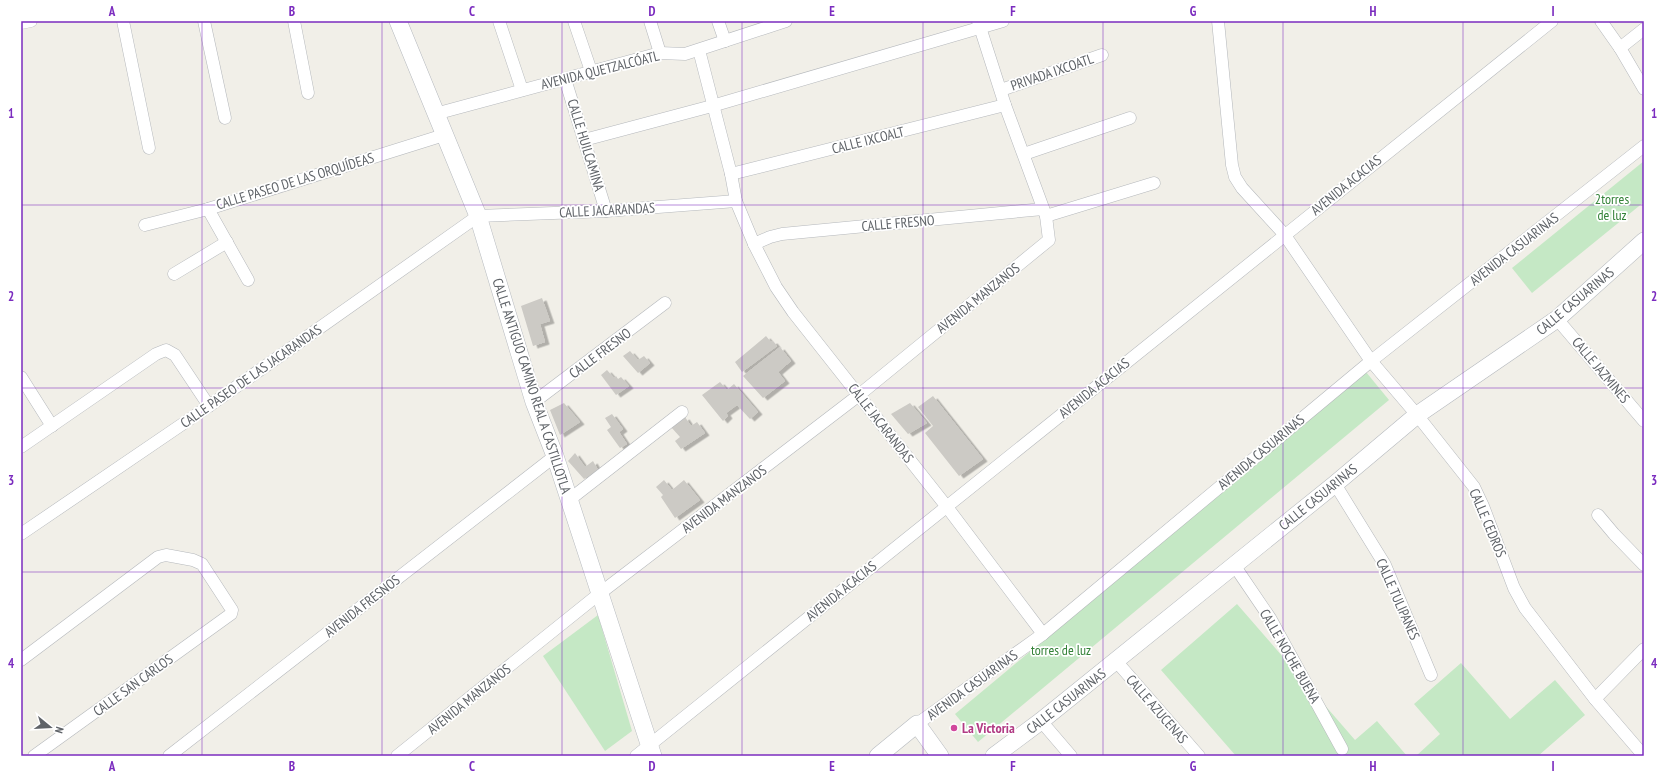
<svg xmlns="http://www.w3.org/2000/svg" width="1665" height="777" font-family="'PT Sans Narrow',sans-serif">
	<defs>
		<filter id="shadow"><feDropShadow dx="4.5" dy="2.5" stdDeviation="0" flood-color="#0004"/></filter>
	</defs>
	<rect width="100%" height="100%" fill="#f1efe8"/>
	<!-- green -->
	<g fill="#c5e8c5">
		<path d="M1644,161v41l-112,91 -20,-25z"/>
		<path d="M1366,372l23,28 -411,342 -23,-28z"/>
		<path d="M1237,604l118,136 22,-19 30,35h-171l-75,-86z"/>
		<path d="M598,615l34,116 -27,20 -62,-95z"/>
		<path d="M1461,663l49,56 45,-39 30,35 -47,41h-122l24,-22 -26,-30z"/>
	</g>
	<!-- building -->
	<g fill="#cccac5" filter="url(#shadow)">
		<path d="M542,298l8,23 -10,3 5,18 -12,4 -12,-40z"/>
		<path d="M766,336l5,6 2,-1 4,5 -35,26 -7,-10z"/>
		<path d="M780,347l11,14 -13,11 7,9 -22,17 -20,-22z"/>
		<path d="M630,351l8,9 6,-4 6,7 -12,10 -15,-17z"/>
		<path d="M607,370l7,8 2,-2 2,3 3,-2 8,9 -13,9 -15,-20z"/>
		<path d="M720,382l7,8 7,-6 24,28 -8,7 -13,-14 -11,8 2,3 -5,5 -21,-26z"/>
		<path d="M933,396l50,63 -24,17 -34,-43 8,-7 -15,-19z"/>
		<path d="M564,403l16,19 -20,13 -10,-25z"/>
		<path d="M910,403l17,20 -19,11 -17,-20z"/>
		<path d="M612,414l11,15 -4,3 8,12 -7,4 -13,-18 4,-3 -6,-9z"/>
		<path d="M685,417l6,9 6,-4 8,11 -24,16 -6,-8 5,-4 -9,-10z"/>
		<path d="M575,453l10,14 8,-6 5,9 -14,9 -16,-18z"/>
		<path d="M664,480l8,10 12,-10 16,20 -25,18 -14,-21 2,-2 -7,-8z"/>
	</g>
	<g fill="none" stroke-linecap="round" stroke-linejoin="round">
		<!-- street casing -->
		<g stroke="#b5b8bc" stroke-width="13">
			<g id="street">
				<path d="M123,21l26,127"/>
				<path d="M204,21l21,97"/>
				<path d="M294,21l14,72"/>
				<path d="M499,21l23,69"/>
				<path d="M574,21l17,50"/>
				<path d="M650,21l10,32"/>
				<path d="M718,21l7,20"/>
				<path d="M1218,21l14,144 3,12 7,11 42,46 87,127 46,54 57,72 9,19 31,82 11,20 70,91 49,57"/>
				<path d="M1601,21l19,27 24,41"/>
				<path d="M21,23l10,-2"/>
				<path d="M1620,48l24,-19"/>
				<path d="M699,50l32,124 5,27 18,43 22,43 17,25 154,195 96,127"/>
				<path d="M565,79l41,132"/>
				<path d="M1001,90l101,-35"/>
				<path d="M435,114l225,-61 25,1 101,-33"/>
				<path d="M584,140l128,-34 291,-85"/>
				<path d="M1024,154l106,-36"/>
				<path d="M731,174l274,-69"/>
				<path d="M208,209l40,71"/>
				<path d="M1046,216l108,-33"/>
				<path d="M145,225l63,-16 236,-74"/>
				<path d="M754,244l16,-7 12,-3 261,-25"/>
				<path d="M174,274l53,-32"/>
				<path d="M1557,319l87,102"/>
				<path d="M21,377l31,49"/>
				<path d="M534,402l131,-99"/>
				<path d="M21,447l135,-93 10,-4 9,5 34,51"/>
				<path d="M1335,484l50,81 46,110"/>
				<path d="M569,500l113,-88"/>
				<path d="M1598,515l16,19 30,31"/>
				<path d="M21,534l188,-128 269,-190 128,-5 130,-10"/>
				<path d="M1234,565l36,53 72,131"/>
				<path d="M21,660l137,-103 8,-2 27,5 9,4 30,46 -1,4 -197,142"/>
				<path d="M1116,661l83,95"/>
				<path d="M1595,699l49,-50"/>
				<path d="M1041,721l30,35"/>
				<path d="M917,724l126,-90 328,-273 273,-215"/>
				<path d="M169,756l386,-300"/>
				<path d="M397,756l202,-162 260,-199 190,-155 -3,-24 -41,-111 -27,-84"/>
				<path d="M636,756l916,-735"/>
			</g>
		</g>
		<!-- secondary casing -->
		<g stroke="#b6babf" stroke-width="18">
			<g id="secondary">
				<path d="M398,21l80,195 56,186 21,54 98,300"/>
				<path d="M878,756l39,-32 23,32"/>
				<path d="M994,756l47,-35 294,-237 82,-69 140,-96 87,-78"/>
			</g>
		</g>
		<!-- street -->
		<use href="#street" stroke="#fff" stroke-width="12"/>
		<!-- secondary -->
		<use href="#secondary" stroke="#fff" stroke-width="17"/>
	</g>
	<!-- grid -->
	<path fill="none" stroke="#7b2cbf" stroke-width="1" stroke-opacity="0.55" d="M202,21v735M382,21v735M562,21v735M742,21v735M923,21v735M1103,21v735M1283,21v735M1463,21v735M21,205h1623M21,388h1623M21,572h1623"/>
	<!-- markers -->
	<circle fill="#d1479c" stroke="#fff" stroke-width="1.5" cx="954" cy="728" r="4"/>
	<g text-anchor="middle" stroke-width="3.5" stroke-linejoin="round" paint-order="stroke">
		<!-- street labels -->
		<g font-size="14" fill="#5f6368" stroke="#fff">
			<text transform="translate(600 70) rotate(-14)" y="5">AVENIDA QUETZALCÓATL</text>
			<text transform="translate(1052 72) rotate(-19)" y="5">PRIVADA IXCOATL</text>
			<text transform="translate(868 140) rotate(-14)" y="5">CALLE IXCOALT</text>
			<text transform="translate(586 145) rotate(73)" y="5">CALLE HUILCAMINA</text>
			<text transform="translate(295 181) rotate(-17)" y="5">CALLE PASEO DE LAS ORQUÍDEAS</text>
			<text transform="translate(1346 185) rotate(-39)" y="5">AVENIDA ACACIAS</text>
			<text transform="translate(607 210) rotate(-3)" y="5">CALLE JACARANDAS</text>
			<text transform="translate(898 223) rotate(-5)" y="5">CALLE FRESNO</text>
			<text transform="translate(1514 249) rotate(-38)" y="5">AVENIDA CASUARINAS</text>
			<text transform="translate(978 298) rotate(-39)" y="5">AVENIDA MANZANOS</text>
			<text transform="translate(1575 301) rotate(-40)" y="5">CALLE CASUARINAS</text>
			<text transform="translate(600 353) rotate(-37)" y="5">CALLE FRESNO</text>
			<text transform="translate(1601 370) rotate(50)" y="5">CALLE JAZMINES</text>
			<text transform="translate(251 376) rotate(-35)" y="5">CALLE PASEO DE LAS JACARANDAS</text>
			<text transform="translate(532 386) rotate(72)" y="5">CALLE ANTIGUO CAMINO REAL A CASTILLOTLA</text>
			<text transform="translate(1094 388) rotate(-39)" y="5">AVENIDA ACACIAS</text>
			<text transform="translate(881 423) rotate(52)" y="5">CALLE JACARANDAS</text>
			<text transform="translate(1261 452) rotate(-40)" y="5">AVENIDA CASUARINAS</text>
			<text transform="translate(1318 497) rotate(-39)" y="5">CALLE CASUARINAS</text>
			<text transform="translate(724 499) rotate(-37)" y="5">AVENIDA MANZANOS</text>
			<text transform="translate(1488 523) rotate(67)" y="5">CALLE CEDROS</text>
			<text transform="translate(841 591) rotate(-39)" y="5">AVENIDA ACACIAS</text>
			<text transform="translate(1398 599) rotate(66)" y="5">CALLE TULIPANES</text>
			<text transform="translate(362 606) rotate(-38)" y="5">AVENIDA FRESNOS</text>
			<text transform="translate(1290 656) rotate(60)" y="5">CALLE NOCHE BUENA</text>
			<text transform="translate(133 685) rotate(-36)" y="5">CALLE SAN CARLOS</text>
			<text transform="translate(972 685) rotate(-36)" y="5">AVENIDA CASUARINAS</text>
			<text transform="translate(469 699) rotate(-39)" y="5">AVENIDA MANZANOS</text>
			<text transform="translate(1066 701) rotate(-38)" y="5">CALLE CASUARINAS</text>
			<text transform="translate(1157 709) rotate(49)" y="5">CALLE AZUCENAS</text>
		</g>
		<!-- park labels -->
		<g font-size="14" fill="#348238" stroke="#fff">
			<text x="1612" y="204">2torres<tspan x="1612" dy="16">de luz</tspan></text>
			<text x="1061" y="655">torres de luz</text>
		</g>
		<!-- hotel labels -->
		<g font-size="14" font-weight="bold" fill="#b23c85" stroke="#fff" text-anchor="start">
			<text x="962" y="733">La Victoria</text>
		</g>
	</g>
	<!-- border -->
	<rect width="1665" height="777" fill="none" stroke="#ffffff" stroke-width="44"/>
	<!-- north arrow -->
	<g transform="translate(50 727) rotate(108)" stroke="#ffffff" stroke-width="3" paint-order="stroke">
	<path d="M0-3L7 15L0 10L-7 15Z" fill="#5f6368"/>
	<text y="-6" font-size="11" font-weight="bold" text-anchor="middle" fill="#5f6368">N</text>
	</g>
	<rect x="22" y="22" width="1621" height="733" fill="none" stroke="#7b2cbf" stroke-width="1.5"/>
	<g font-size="13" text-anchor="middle" font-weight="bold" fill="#7b2cbf">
		<text x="112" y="16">A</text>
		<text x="292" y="16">B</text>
		<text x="472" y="16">C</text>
		<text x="652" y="16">D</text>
		<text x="832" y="16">E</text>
		<text x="1013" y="16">F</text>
		<text x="1193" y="16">G</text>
		<text x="1373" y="16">H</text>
		<text x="1553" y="16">I</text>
		<text x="11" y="118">1</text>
		<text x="1654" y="118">1</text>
		<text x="11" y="301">2</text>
		<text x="1654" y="301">2</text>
		<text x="11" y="485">3</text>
		<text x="1654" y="485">3</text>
		<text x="11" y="668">4</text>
		<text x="1654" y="668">4</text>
		<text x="112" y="771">A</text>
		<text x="292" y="771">B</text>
		<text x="472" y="771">C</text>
		<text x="652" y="771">D</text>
		<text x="832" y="771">E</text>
		<text x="1013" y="771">F</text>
		<text x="1193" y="771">G</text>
		<text x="1373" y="771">H</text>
		<text x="1553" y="771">I</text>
	</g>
</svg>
